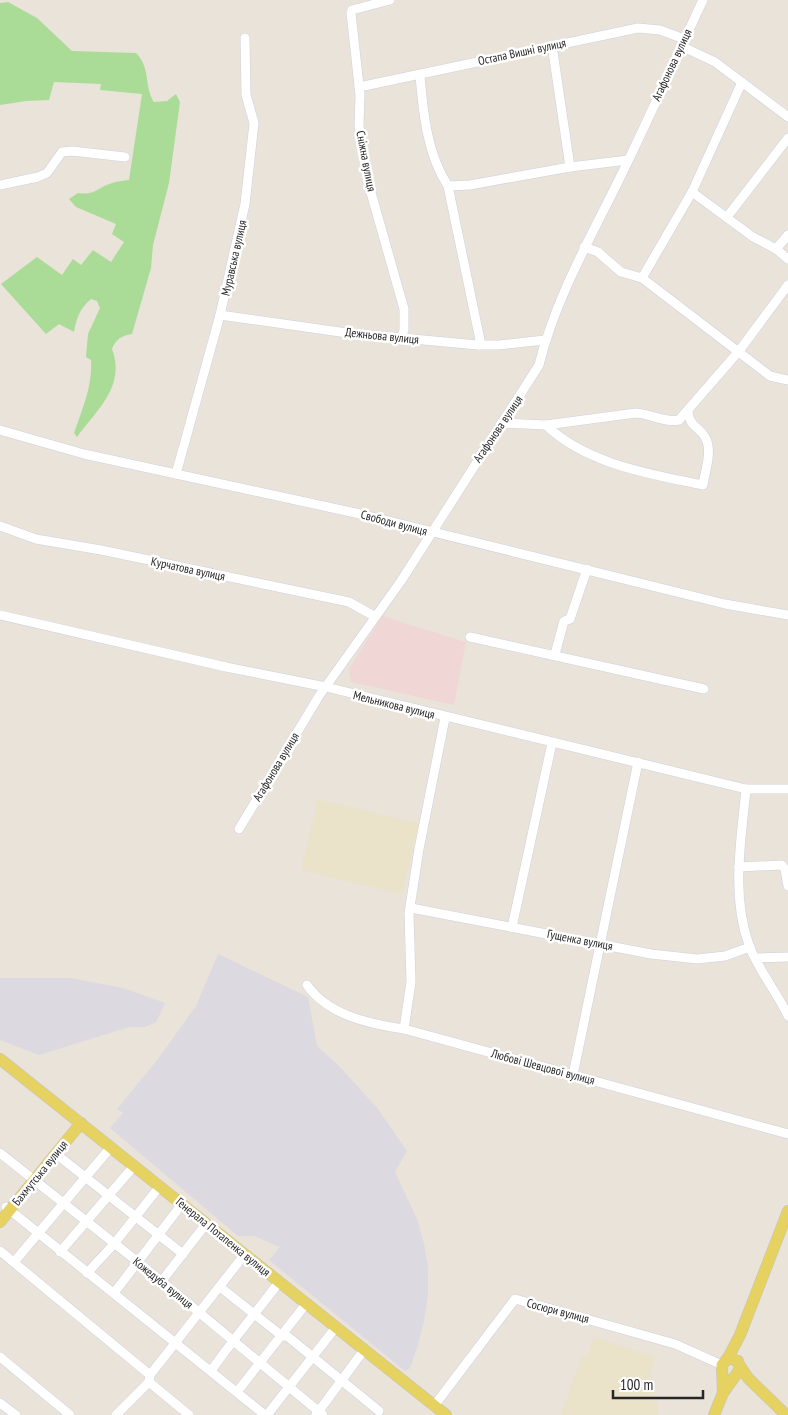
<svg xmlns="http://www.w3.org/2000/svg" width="788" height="1415" font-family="'PT Sans Narrow',sans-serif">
	<rect width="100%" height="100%" fill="#e9e3d9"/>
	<!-- industrial -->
	<g fill="#dcd9e1">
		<path d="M218,954l90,43 9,49 22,20 39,43 29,42 -12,21 22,47 7,25 4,23v27l-4,27 -7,27 -7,20 -5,3 -136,-111 11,-13 -26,-11h-16l-128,-108 13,-15 -6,-4 41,-50 38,-53z"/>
		<path d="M0,978h70l53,10 42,15 -9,19 -11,5h-16l-90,28 -39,-15z"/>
	</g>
	<!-- education -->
	<g fill="#eae2c9">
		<path d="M318,800l101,23 -17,71 -101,-24z"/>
		<path d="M594,1337l61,20 -6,21 2,1 8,36h-98l21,-59 5,2z"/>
	</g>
	<!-- medical -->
	<path fill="#f0d7d6" d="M382,616l84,26 -12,63 -103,-23 -2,-13z"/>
	<!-- green -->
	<path fill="#aadc98" d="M8,2l29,16 35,33 64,2c15,15 8,34 18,49l13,-1 9,-7 4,8 -11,81 -16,62 -2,23 -19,66c-11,2 -16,5 -20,15 14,37 -15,61 -35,88l-3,-4c8,-23 19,-48 17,-73l-5,-3 2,-23 12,-26 -3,-7 -6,-2c-11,9 -15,20 -17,33l-15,-8 -13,10 -45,-50 36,-27 25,18 11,-16 8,6 12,-15 18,12 13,-20 -12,-8 4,-10 -40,-17 -7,-8 9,-6c16,3 21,-6 34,-10 5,-2 11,-2 17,-3l13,-86 -42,-4 1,-6 -47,-2 -5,18 -23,1 -26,4v-102z"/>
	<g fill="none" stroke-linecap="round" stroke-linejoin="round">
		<!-- minor casing -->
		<g stroke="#ced0df" stroke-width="10">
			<g id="minor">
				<path d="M390,0l-38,10 -1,3 9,82 -1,31 11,63 34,120v21l-3,8"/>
				<path d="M552,45l18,122"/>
				<path d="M681,46l34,16 73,55"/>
				<path d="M420,75c3,37 7,79 28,111l32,154 -2,5"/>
				<path d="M359,87l279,-59 22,2 24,9"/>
				<path d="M0,185l38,-8 9,-4 15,-21 10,-1 53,6"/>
				<path d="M448,186l22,-1 100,-18 58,-7"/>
				<path d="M692,192l61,45 23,12 12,10"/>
				<path d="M727,217l61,-79"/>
				<path d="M584,247l14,5 23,20 21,6 128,98 18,4"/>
				<path d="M776,249l12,-14"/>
				<path d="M642,278l50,-86 50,-110"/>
				<path d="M220,315l127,18 131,12h21l46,-5"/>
				<path d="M501,423l45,2 90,-12c15,1 29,10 43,7l60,-69 49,-66"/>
				<path d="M546,425c40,39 104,49 157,60 2,-14 10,-35 2,-48 -7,-11 -15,-10 -17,-25"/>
				<path d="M0,430l84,24 276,60 365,90 63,11"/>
				<path d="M176,474l44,-159 25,-111 9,-81 -8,-28 -1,-57"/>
				<path d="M0,526l36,13 65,11 248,52 25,14"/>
				<path d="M0,615l226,52 100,20 420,102h42"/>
				<path d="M470,637l234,52"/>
				<path d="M555,654l9,-33 6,-2 17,-50"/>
				<path d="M746,789c-5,52 -15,106 3,156 9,25 28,47 39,71"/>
				<path d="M239,829l80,-133 82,-115 138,-216c18,-73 58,-138 90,-206 25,-52 49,-106 74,-159"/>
				<path d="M739,867l43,-2 3,4 3,17"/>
				<path d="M411,908l240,46 46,5 28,-3 25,-9"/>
				<path d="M512,927l40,-184"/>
				<path d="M756,958l32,-1"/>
				<path d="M307,985c21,30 62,39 97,44l384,105"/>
				<path d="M404,1029l7,-47 -2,-69 10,-64 26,-131"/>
				<path d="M573,1075l65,-313"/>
				<path d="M0,1153l138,109 185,153"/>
				<path d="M56,1154l127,100"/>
				<path d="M6,1207l259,208"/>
				<path d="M0,1251l150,124 -1,7 40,33"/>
				<path d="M60,1252l74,-86"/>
				<path d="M14,1262l97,-115"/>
				<path d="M87,1273l27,-29 46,-58"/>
				<path d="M161,1282l45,-58"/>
				<path d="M220,1287l62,49h5l92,75"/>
				<path d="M114,1293l68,-89"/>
				<path d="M0,1357l70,58"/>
				<path d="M211,1371c21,-31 46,-59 68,-89"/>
				<path d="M150,1375l95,-121"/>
				<path d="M237,1392l69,-88"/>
				<path d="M0,1403l16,12"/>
				<path d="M434,1406l81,-107 160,45 47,21"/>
				<path d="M116,1415l33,-33"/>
				<path d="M267,1415l69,-88"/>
				<path d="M316,1415l48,-65"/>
			</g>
		</g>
		<!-- major casing -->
		<g stroke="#c3c3c3" stroke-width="12">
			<g id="major">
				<path d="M0,1059l446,356"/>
				<path d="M0,1222l81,-99"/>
				<path d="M740,1366l8,12 38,37"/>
				<path d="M723,1393l-1,-28 6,-7 12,-23 48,-124"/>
				<path d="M714,1415l9,-22 17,-24 -2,-8 -10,-3"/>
			</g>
		</g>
		<!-- minor -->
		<use href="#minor" stroke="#fff" stroke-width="9"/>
		<!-- major -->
		<use href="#major" stroke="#e6d260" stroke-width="11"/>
	</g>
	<g text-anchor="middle" stroke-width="5" stroke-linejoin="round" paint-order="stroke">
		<!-- street labels -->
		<g font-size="12" fill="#272727" stroke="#fff">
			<text transform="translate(522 52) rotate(-12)" y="4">Остапа Вишні вулиця</text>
			<text transform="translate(672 65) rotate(-65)" y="4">Агафонова вулиця</text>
			<text transform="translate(366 161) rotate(79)" y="4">Сніжна вулиця</text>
			<text transform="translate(234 258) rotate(-77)" y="4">Муравська вулиця</text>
			<text transform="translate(382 336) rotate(6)" y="4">Дежньова вулиця</text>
			<text transform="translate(498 429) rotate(-56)" y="4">Агафонова вулиця</text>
			<text transform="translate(394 523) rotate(15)" y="4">Свободи вулиця</text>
			<text transform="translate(188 569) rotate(12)" y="4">Курчатова вулиця</text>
			<text transform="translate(394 705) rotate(14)" y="4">Мельникова вулиця</text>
			<text transform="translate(276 767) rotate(-59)" y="4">Агафонова вулиця</text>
			<text transform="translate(580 940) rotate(11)" y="4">Гущенка вулиця</text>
			<text transform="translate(543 1067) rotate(15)" y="4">Любові Шевцової вулиця</text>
			<text transform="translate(40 1173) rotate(-51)" y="4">Бахмутська вулиця</text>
			<text transform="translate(223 1237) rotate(39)" y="4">Генерала Потапенка вулиця</text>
			<text transform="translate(163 1283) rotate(39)" y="4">Кожедуба вулиця</text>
			<text transform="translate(558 1311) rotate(15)" y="4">Сосюри вулиця</text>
		</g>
	</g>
	<!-- scale -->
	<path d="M613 1390v8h90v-8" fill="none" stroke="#272727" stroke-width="2.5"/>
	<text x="620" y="1390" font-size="15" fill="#272727" stroke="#ffffff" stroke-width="4" paint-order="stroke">100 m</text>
</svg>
